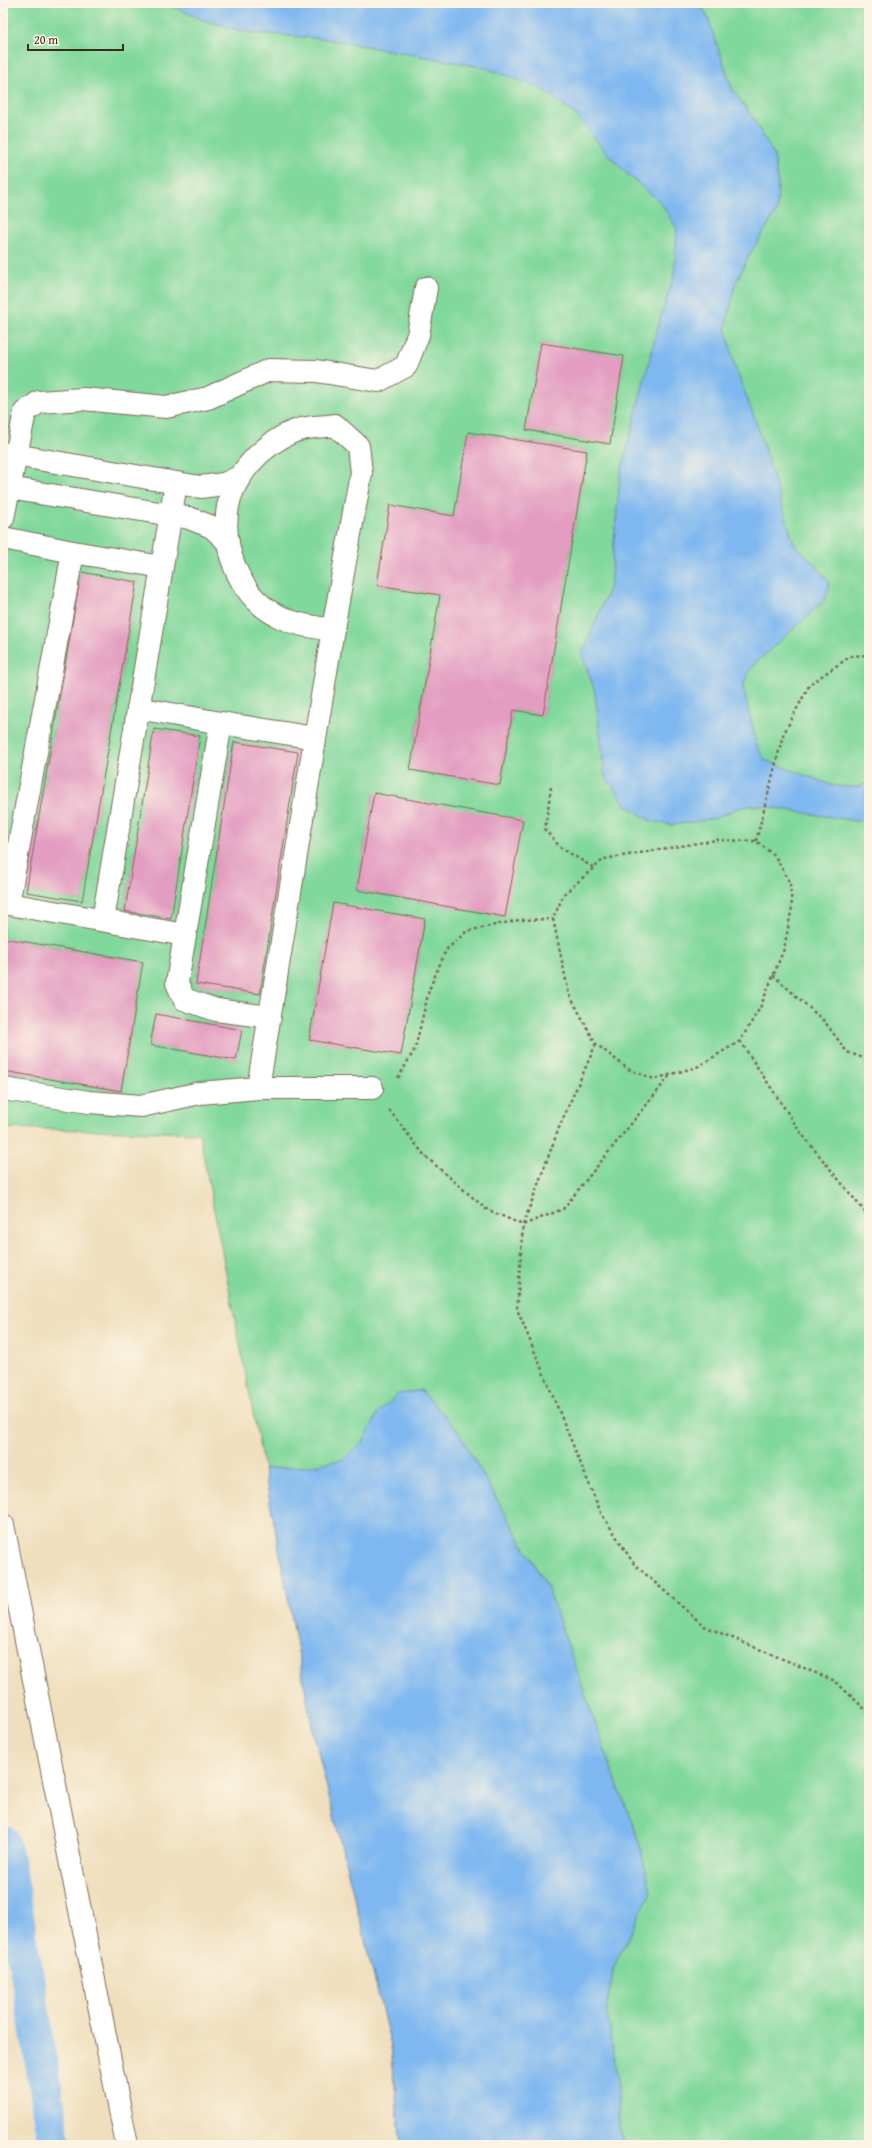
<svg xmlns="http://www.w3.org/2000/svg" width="872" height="2148" font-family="'Gentium Book Plus',serif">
	<rect width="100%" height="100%" fill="#fcf5e5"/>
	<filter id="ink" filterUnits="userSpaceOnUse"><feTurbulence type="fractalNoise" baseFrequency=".025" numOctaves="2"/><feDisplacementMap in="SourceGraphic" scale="8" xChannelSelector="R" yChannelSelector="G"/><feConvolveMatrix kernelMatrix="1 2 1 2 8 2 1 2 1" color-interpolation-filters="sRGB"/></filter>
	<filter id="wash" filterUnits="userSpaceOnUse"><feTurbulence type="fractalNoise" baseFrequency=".012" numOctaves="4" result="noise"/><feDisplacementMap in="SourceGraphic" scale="16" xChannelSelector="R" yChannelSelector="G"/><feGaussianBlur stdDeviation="0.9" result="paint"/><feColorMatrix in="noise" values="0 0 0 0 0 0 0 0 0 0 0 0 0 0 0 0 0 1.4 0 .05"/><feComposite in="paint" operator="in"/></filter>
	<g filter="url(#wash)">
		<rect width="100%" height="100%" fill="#f0dfbe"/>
		<!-- green -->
		<path fill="#81d89c" stroke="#5e815d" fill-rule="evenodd" d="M3,3h866v2142h-468l-10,-100 -78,-314 -49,-262 -65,-336 -196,-5v-57l118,20 22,-129 -140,-24zM541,343l83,13 -15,88 -83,-14zM469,432l118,19 -44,264 -30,-5 -13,75 -90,-15 30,-175 -63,-10 13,-80 64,11zM81,573l56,9 -55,319 -56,-10zM155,729l45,7 -30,183 -45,-8zM234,742l64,11 -39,241 -63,-10zM374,793l131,124 -148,-27zM333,904l92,15 -24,136 -92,-16zM156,1014l85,16 -5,30 -86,-15z"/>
		<!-- water -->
		<g fill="#7fb8f0" stroke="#5d7187">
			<path d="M165,3h535l7,13 26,74 19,26 22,39 4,29 -1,27 -29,46 -13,28 -9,43 9,39 22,57 37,120 20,19 15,19v8l-5,11 -72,65 -9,20 14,60 8,14 69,26 23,1 12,-4v37l-14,1 -98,-16 -19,3 -22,10 -43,7 -23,-4 -25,-17 -20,-28 -10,-84 -13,-37 28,-69 10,-110 39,-154 15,-47 3,-46 -16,-26 -35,-30 -24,-25 -27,-34 -36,-27 -57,-20 -156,-28 -80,-7 -43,-12z"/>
			<path d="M421,1390l35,38 91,158 64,182 27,70 13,54 -37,74 -7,41 11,79 1,44 5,15h-223l-10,-100 -78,-314 -49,-262 46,-3 34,-7 20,-18 14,-28 20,-19z"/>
		</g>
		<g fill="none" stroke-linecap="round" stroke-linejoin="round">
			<!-- canal -->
			<path stroke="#7fb8f0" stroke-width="33" d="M3,1841l7,30 45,274"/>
		</g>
		<g id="blocks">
			<!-- building -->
			<g fill="#e39dc1">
				<path d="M541,343l83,13 -14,88 -84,-14z"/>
				<path d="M468,432l119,19 -44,264 -30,-5 -13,75 -90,-15 30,-175 -63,-10 13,-80 64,11z"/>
				<path d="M81,572l56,10 -55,319 -56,-9z"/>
				<path d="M154,729l46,7 -29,183 -46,-8z"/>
				<path d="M234,742l64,10 -38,242 -64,-10z"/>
				<path d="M374,793l149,27 -18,97 -148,-27z"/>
				<path d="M333,903l92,16 -24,136 -92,-15z"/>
				<path d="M3,938l140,24 -22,129 -118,-20z"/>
				<path d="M156,1014l86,16 -6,30 -86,-15z"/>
			</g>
		</g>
	</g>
	<g filter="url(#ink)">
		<use href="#blocks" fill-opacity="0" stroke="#7a6956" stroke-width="1"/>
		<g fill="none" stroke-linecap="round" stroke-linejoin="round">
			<!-- minor casing -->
			<g stroke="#7a6956" stroke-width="24">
				<g id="minor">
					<path d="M3,453l197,34 24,-3 17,-8"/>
					<path d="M3,487l186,31 23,9 16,15"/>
					<path d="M3,518l22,-106 14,-10 44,-3 83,8 42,-9 61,-28 47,1 62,10 28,-15 12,-31 8,-47"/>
					<path d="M3,538l70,14"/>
					<path d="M138,708l83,15"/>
					<path d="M3,903l182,32 36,-212 94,15"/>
					<path d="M8,904l65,-352 89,15"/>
					<path d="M103,920l73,-437"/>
					<path d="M185,935l-8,48 7,16 32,11 54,7"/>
					<path d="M258,1088l75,-459 28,-156 -3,-27 -23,-21c-11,2 -23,1 -33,4 -17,4 -32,15 -44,26 -12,12 -23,27 -28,43 -12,42 7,98 48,118 18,9 35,12 55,13"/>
					<path d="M3,1089l86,13 52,4 59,-13 58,-5h114"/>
					<path d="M3,1525l124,620"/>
				</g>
			</g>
			<!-- path -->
			<g stroke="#7a6956" stroke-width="2.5" stroke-dasharray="3 3" stroke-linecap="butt">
				<path d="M551,787l-6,43 16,18 33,20"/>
				<path d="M716,840l40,1 19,15 15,27 2,24 -8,42 -24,59 -20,33 -43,26 -43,12 -26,-10 -32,-25 -27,-50 -16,-75 11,-25 40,-35z"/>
				<path d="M756,841l27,-106 27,-51 41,-28 18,-1"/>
				<path d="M773,975l52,47 22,30 22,8"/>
				<path d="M740,1041l61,92 68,84"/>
				<path d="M596,1044l-36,81 -37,100 -6,84 84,204 33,51 70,62 131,55 34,32"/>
				<path d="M398,1078l17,-29 14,-59 17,-40 21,-19 52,-11 34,-1"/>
				<path d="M389,1110l36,46 61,53 37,16 40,-16 108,-135"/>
			</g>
			<!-- minor -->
			<use href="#minor" stroke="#fff" stroke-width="22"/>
		</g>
	</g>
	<!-- margin -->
	<rect width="872" height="2148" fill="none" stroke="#fcf5e5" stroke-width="16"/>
	<!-- scale -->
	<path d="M28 44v6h95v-6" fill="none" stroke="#3b2a1e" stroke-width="2"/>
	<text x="34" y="44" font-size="12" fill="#3b2a1e" stroke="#fcf5e5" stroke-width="3" paint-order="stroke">20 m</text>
</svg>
